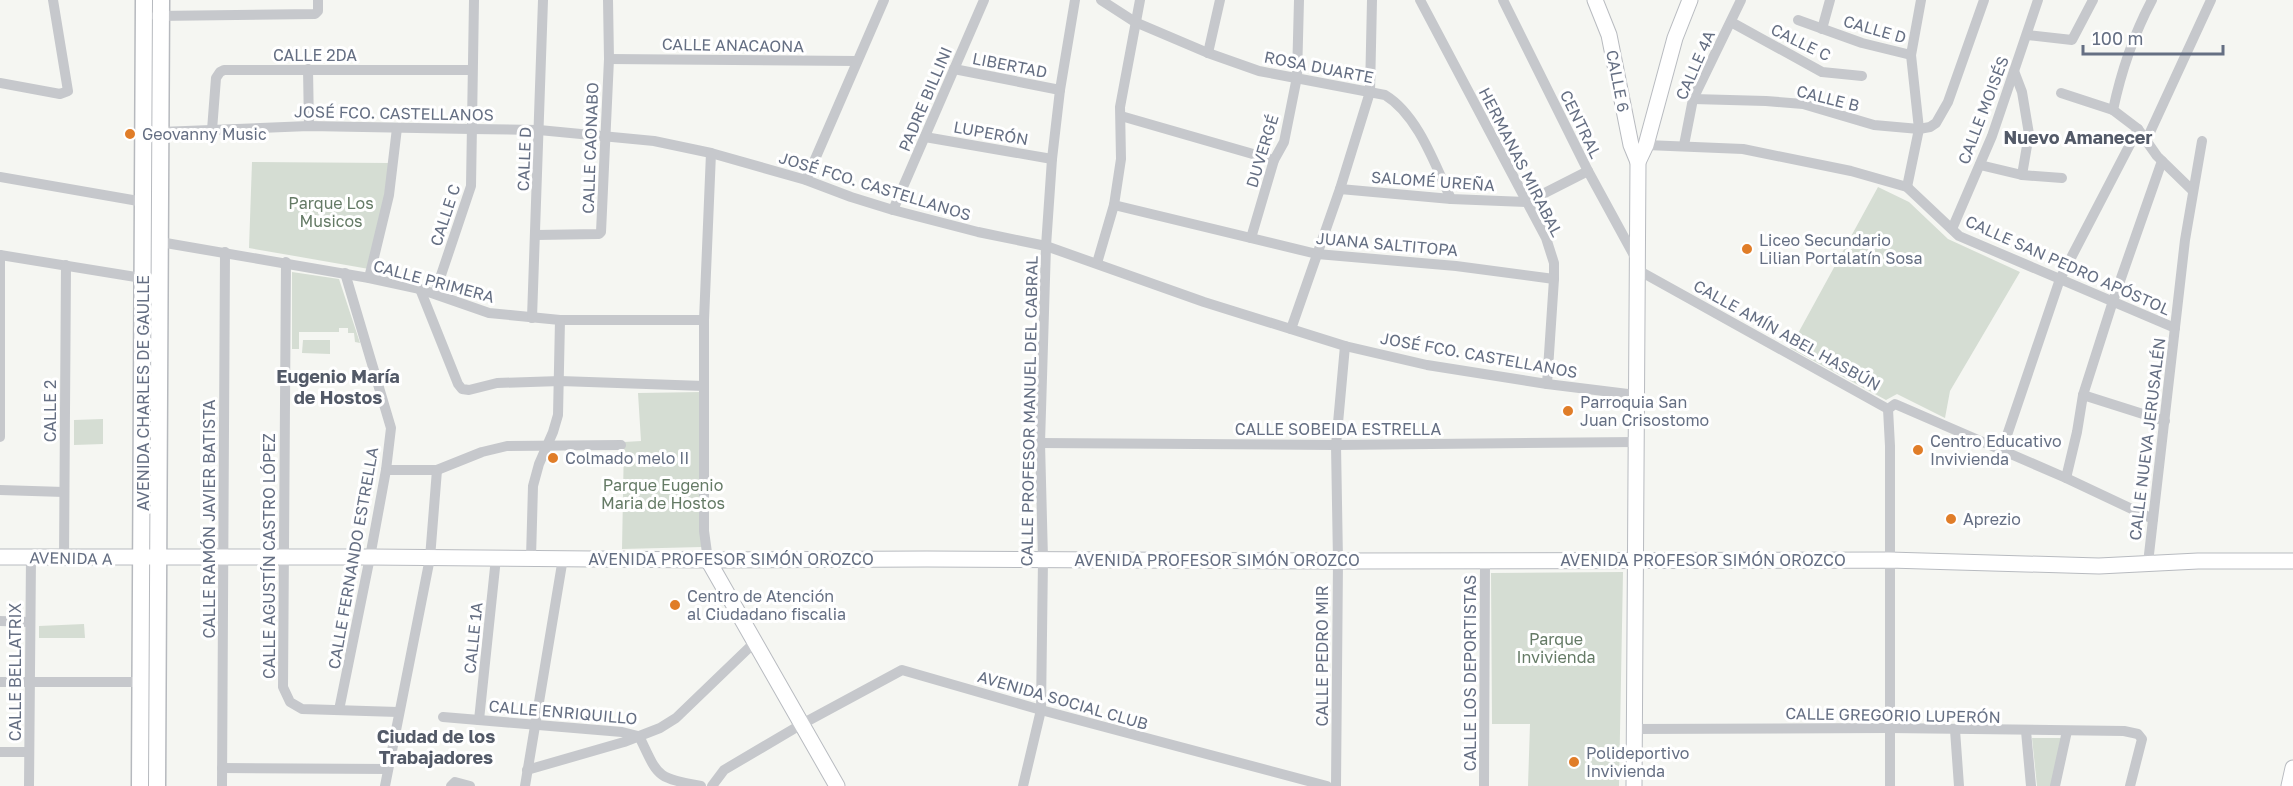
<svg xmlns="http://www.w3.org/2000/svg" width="2293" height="786" font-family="'Golos Text',sans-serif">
	<rect width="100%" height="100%" fill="#f5f6f2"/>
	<!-- green -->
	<g fill="#d5ddd3">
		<path d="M252,162l137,1 -3,29 -17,77 -120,-21z"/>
		<path d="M1878,187l31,15 39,37 72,33 -70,119 -5,27 -48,-24 -11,6 -96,-52z"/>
		<path d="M292,272l47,7 21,64 -5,-1 -1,-9h-6v-5h-9v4h-40v17h-7z"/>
		<path d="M303,340h27v14l-28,-1z"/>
		<path d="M702,392v155l-80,2 2,-107 17,-1 -3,-48z"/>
		<path d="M103,419v25l-29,1v-25z"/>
		<path d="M1623,572l-4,214h-91l2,-62h-38l-1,-151z"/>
		<path d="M84,624l1,14h-46v-12z"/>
		<path d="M2032,738h32l-12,48h-15z"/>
	</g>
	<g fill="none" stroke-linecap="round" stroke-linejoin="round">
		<!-- secondary casing -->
		<g stroke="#b8bbc0" stroke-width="17">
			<g id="secondary">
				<path d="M1595,0l14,35 22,110 7,17"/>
				<path d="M0,557h370l338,3 219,-1 411,2 551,-1 210,6 99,-5h95"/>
				<path d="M708,560l129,226"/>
				<path d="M1634,786l4,-624 8,-17 29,-107 15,-38"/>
				<path d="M2289,786l4,-18"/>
			</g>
		</g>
		<!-- primary casing -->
		<g stroke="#b6b9be" stroke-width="19">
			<g id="primary">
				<path d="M140,786l4,-786"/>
				<path d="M157,786l4,-786"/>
			</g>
		</g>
		<!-- street -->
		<g stroke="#c6c8cc" stroke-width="10">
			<path d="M1101,0l34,22 73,31 51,18 126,24c33,20 50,70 66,104"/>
			<path d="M1420,0l126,238 8,25v16l-7,105"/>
			<path d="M1503,0l85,171 48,88"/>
			<path d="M156,16l159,-2 3,-3v-11"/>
			<path d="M1798,20l64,23 49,12"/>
			<path d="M1731,22l91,50 40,4"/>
			<path d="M1822,29l8,-29"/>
			<path d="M2027,35l45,5 21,-40"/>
			<path d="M1208,53l12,-53"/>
			<path d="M609,59l248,2"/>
			<path d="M308,69l1,57"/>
			<path d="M954,69l106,21"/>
			<path d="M2014,71l8,21 7,42 -7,41"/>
			<path d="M0,83l60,11 8,-3 -15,-91"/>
			<path d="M2061,93l52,17 25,19 19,27 36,35"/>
			<path d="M1693,99l73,2 37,3 71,21 45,4 11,-2 6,-4 12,-21 36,-102"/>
			<path d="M2113,110c8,-38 21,-76 39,-110"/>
			<path d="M1121,116l153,44"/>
			<path d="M212,130l4,-52 4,-6 4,-2h247"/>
			<path d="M160,132l149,-6 162,3 68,1 115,11 57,12 95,27 45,17 42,13 85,22 68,14 158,56 141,44 82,19 120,19 89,11"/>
			<path d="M925,137l127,22"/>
			<path d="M2146,141l65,-141"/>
			<path d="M1646,145l97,4 108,22 56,16 52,49 216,92"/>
			<path d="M1684,145l9,-46 48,-99"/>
			<path d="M1980,165l42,10 40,3"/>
			<path d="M0,177l144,25"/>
			<path d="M806,180l78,-180"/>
			<path d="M1907,187l12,-58 -8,-74 10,-55"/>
			<path d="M1340,189l111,10 76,3 61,-31"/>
			<path d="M1114,205l203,49 139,12 98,13"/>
			<path d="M893,210l91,-210"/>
			<path d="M1952,229l40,-93 46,-136"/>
			<path d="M536,235l63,-1 2,-2 8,-173 -1,-59"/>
			<path d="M1251,238l23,-78 10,-18 13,-65 2,-77"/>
			<path d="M160,242l209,36 51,11 69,24 71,7h144"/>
			<path d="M0,255l148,24"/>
			<path d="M286,262l-3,425 7,15 12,7 96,3"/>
			<path d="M1097,263l17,-58 7,-46 -1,-52 20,-107"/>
			<path d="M1636,269l252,140 7,-5 171,74 87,41"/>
			<path d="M369,278l20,-83 8,-67"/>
			<path d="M420,289l38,95 4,5 7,1 28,-7 63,-2 144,5"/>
			<path d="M435,293l36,-107 3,-186"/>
			<path d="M532,318l11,-318"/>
			<path d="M1291,329l49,-140 30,-97 2,-92"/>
			<path d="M2083,395l82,26"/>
			<path d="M1888,409l2,37v340"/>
			<path d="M0,437v-182"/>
			<path d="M1040,443l296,2 300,-3"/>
			<path d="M2002,450l58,-171 78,-150"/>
			<path d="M386,470h51l45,-18 25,-6 114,-1"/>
			<path d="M2066,478l11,-46 6,-37 30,-94 49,-140"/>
			<path d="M0,490l64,2"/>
			<path d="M64,558l2,-293"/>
			<path d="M531,558l2,-72 6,-22 14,-32 5,-17 2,-95"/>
			<path d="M708,560l-4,-29v-211l7,-167"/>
			<path d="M2148,563l37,-323 17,-99"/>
			<path d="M0,621l30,1"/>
			<path d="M0,682h141"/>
			<path d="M339,710l31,-153 16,-87 5,-42 -46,-155"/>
			<path d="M443,717l179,15 16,4"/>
			<path d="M479,720l17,-162"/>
			<path d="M1635,729l254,-1 235,3 14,3 4,5 -12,47"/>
			<path d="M1955,730l4,56"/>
			<path d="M2026,731l5,55"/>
			<path d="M639,736c20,41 15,41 62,50"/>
			<path d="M0,752h29"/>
			<path d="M222,768l166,1"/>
			<path d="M527,770l97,-28 36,-14 16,-10 79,-76"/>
			<path d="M29,786l2,-229"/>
			<path d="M222,786l3,-534"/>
			<path d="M385,786l45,-228 7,-88"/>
			<path d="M451,786l4,-4 15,4"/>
			<path d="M525,786l38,-228"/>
			<path d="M712,786l12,-16 78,-46 100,-54 139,40 286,76"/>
			<path d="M1023,786l18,-76 2,-151 -3,-116 6,-197 6,-87 8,-69 15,-90"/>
			<path d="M1336,786l2,-225 -2,-116 9,-99"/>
			<path d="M1484,786l1,-226"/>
			<path d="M2055,786l12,-55"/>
		</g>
		<!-- secondary -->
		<use href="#secondary" stroke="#fff" stroke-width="15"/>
		<!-- primary -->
		<use href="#primary" stroke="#fff" stroke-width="16"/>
	</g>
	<!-- markers -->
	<g fill="#e07d28" stroke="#fff" stroke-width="2">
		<circle cx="130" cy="134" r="6"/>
		<circle cx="1747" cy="249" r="6"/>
		<circle cx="1568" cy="411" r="6"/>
		<circle cx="1918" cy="450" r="6"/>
		<circle cx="553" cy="458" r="6"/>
		<circle cx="1951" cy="519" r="6"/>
		<circle cx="675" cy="605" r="6"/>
		<circle cx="1574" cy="762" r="6"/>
	</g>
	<g text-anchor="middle" stroke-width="6" stroke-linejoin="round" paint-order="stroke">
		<!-- street labels -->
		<g font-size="16" fill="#656f83" stroke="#fff">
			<text transform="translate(1875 29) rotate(16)" y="6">CALLE D</text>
			<text transform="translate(1801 42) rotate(26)" y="6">CALLE C</text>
			<text transform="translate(733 45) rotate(1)" y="6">CALLE ANACAONA</text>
			<text x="315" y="61">CALLE 2DA</text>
			<text transform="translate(1010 65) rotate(11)" y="6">LIBERTAD</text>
			<text transform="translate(1695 65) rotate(-66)" y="6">CALLE 4A</text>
			<text transform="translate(1319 67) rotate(11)" y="6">ROSA DUARTE</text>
			<text transform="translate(1618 81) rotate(79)" y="6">CALLE 6</text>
			<text transform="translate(1828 98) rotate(14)" y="6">CALLE B</text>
			<text transform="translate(925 99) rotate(-67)" y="6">PADRE BILLINI</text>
			<text transform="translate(1983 110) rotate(-69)" y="6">CALLE MOISÉS</text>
			<text transform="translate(394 113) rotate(1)" y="6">JOSÉ FCO. CASTELLANOS</text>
			<text transform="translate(1581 124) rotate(64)" y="6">CENTRAL</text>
			<text transform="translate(991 133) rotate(10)" y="6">LUPERÓN</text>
			<text transform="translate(590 148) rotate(-88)" y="6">CALLE CAONABO</text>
			<text transform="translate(1262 151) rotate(-73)" y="6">DUVERGÉ</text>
			<text transform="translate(524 159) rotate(-88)" y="6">CALLE D</text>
			<text transform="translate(1521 162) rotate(63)" y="6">HERMANAS MIRABAL</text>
			<text transform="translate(1433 181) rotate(4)" y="6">SALOMÉ UREÑA</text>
			<text transform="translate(875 186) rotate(17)" y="6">JOSÉ FCO. CASTELLANOS</text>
			<text transform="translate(445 215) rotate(-72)" y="6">CALLE C</text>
			<text transform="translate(1387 244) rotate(5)" y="6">JUANA SALTITOPA</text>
			<text transform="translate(2068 265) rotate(24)" y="6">CALLE SAN PEDRO APÓSTOL</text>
			<text transform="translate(434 281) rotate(15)" y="6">CALLE PRIMERA</text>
			<text transform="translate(1787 335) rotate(29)" y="6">CALLE AMÍN ABEL HASBÚN</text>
			<text transform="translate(1479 355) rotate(10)" y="6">JOSÉ FCO. CASTELLANOS</text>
			<text transform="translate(143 393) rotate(-90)" y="6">AVENIDA CHARLES DE GAULLE</text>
			<text transform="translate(50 411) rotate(-90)" y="6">CALLE 2</text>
			<text transform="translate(1029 411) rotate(-89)" y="6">CALLE PROFESOR MANUEL DEL CABRAL</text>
			<text x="1338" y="435">CALLE SOBEIDA ESTRELLA</text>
			<text transform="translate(2147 439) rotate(-83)" y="6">CALLE NUEVA JERUSALÉN</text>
			<text transform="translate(209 519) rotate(-90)" y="6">CALLE RAMÓN JAVIER BATISTA</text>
			<text transform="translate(269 556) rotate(-90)" y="6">CALLE AGUSTÍN CASTRO LÓPEZ</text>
			<text transform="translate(71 558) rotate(1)" y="6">AVENIDA A</text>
			<text transform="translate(353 558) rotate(-80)" y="6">CALLE FERNANDO ESTRELLA</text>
			<text x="731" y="565">AVENIDA PROFESOR SIMÓN OROZCO</text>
			<text x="1217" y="566">AVENIDA PROFESOR SIMÓN OROZCO</text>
			<text x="1703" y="566">AVENIDA PROFESOR SIMÓN OROZCO</text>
			<text transform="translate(473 638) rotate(-84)" y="6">CALLE 1A</text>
			<text transform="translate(1322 656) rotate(-90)" y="6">CALLE PEDRO MIR</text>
			<text transform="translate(15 672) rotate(-90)" y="6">CALLE BELLATRIX</text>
			<text transform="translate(1470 673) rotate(-90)" y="6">CALLE LOS DEPORTISTAS</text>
			<text transform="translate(1063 700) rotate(16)" y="6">AVENIDA SOCIAL CLUB</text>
			<text transform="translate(563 712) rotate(5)" y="6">CALLE ENRIQUILLO</text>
			<text transform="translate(1893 715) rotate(1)" y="6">CALLE GREGORIO LUPERÓN</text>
		</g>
		<!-- poi labels -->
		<g font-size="16" fill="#656f83" stroke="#fff" text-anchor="start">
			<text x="142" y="140">Geovanny Music</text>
			<text x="1759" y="246">Liceo Secundario<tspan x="1759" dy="18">Lilian Portalatín Sosa</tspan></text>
			<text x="1580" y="408">Parroquia San<tspan x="1580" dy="18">Juan Crisostomo</tspan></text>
			<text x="1930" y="447">Centro Educativo<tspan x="1930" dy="18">Invivienda</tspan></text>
			<text x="565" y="464">Colmado melo II</text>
			<text x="1963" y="525">Aprezio</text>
			<text x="687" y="602">Centro de Atención<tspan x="687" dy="18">al Ciudadano fiscalia</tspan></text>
			<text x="1586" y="759">Polideportivo<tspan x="1586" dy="18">Invivienda</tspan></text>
		</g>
		<!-- park labels -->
		<g font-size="16" fill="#647a65" stroke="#fff">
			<text x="331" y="209">Parque Los<tspan x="331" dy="18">Musicos</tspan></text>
			<text x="663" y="491">Parque Eugenio<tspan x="663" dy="18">Maria de Hostos</tspan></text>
			<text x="1556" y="645">Parque<tspan x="1556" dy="18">Invivienda</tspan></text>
		</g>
		<!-- neighbourhood labels -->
		<g font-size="18" font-weight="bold" fill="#535a68" stroke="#fff">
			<text x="2078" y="144">Nuevo Amanecer</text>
			<text x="338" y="383">Eugenio María<tspan x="338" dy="21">de Hostos</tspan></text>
			<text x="436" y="743">Ciudad de los<tspan x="436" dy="21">Trabajadores</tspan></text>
		</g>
	</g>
	<!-- scale -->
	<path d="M2083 45v9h140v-9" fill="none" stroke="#656f83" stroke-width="3"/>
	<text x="2092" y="45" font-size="18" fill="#656f83" stroke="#ffffff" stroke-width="4.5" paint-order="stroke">100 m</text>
</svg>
